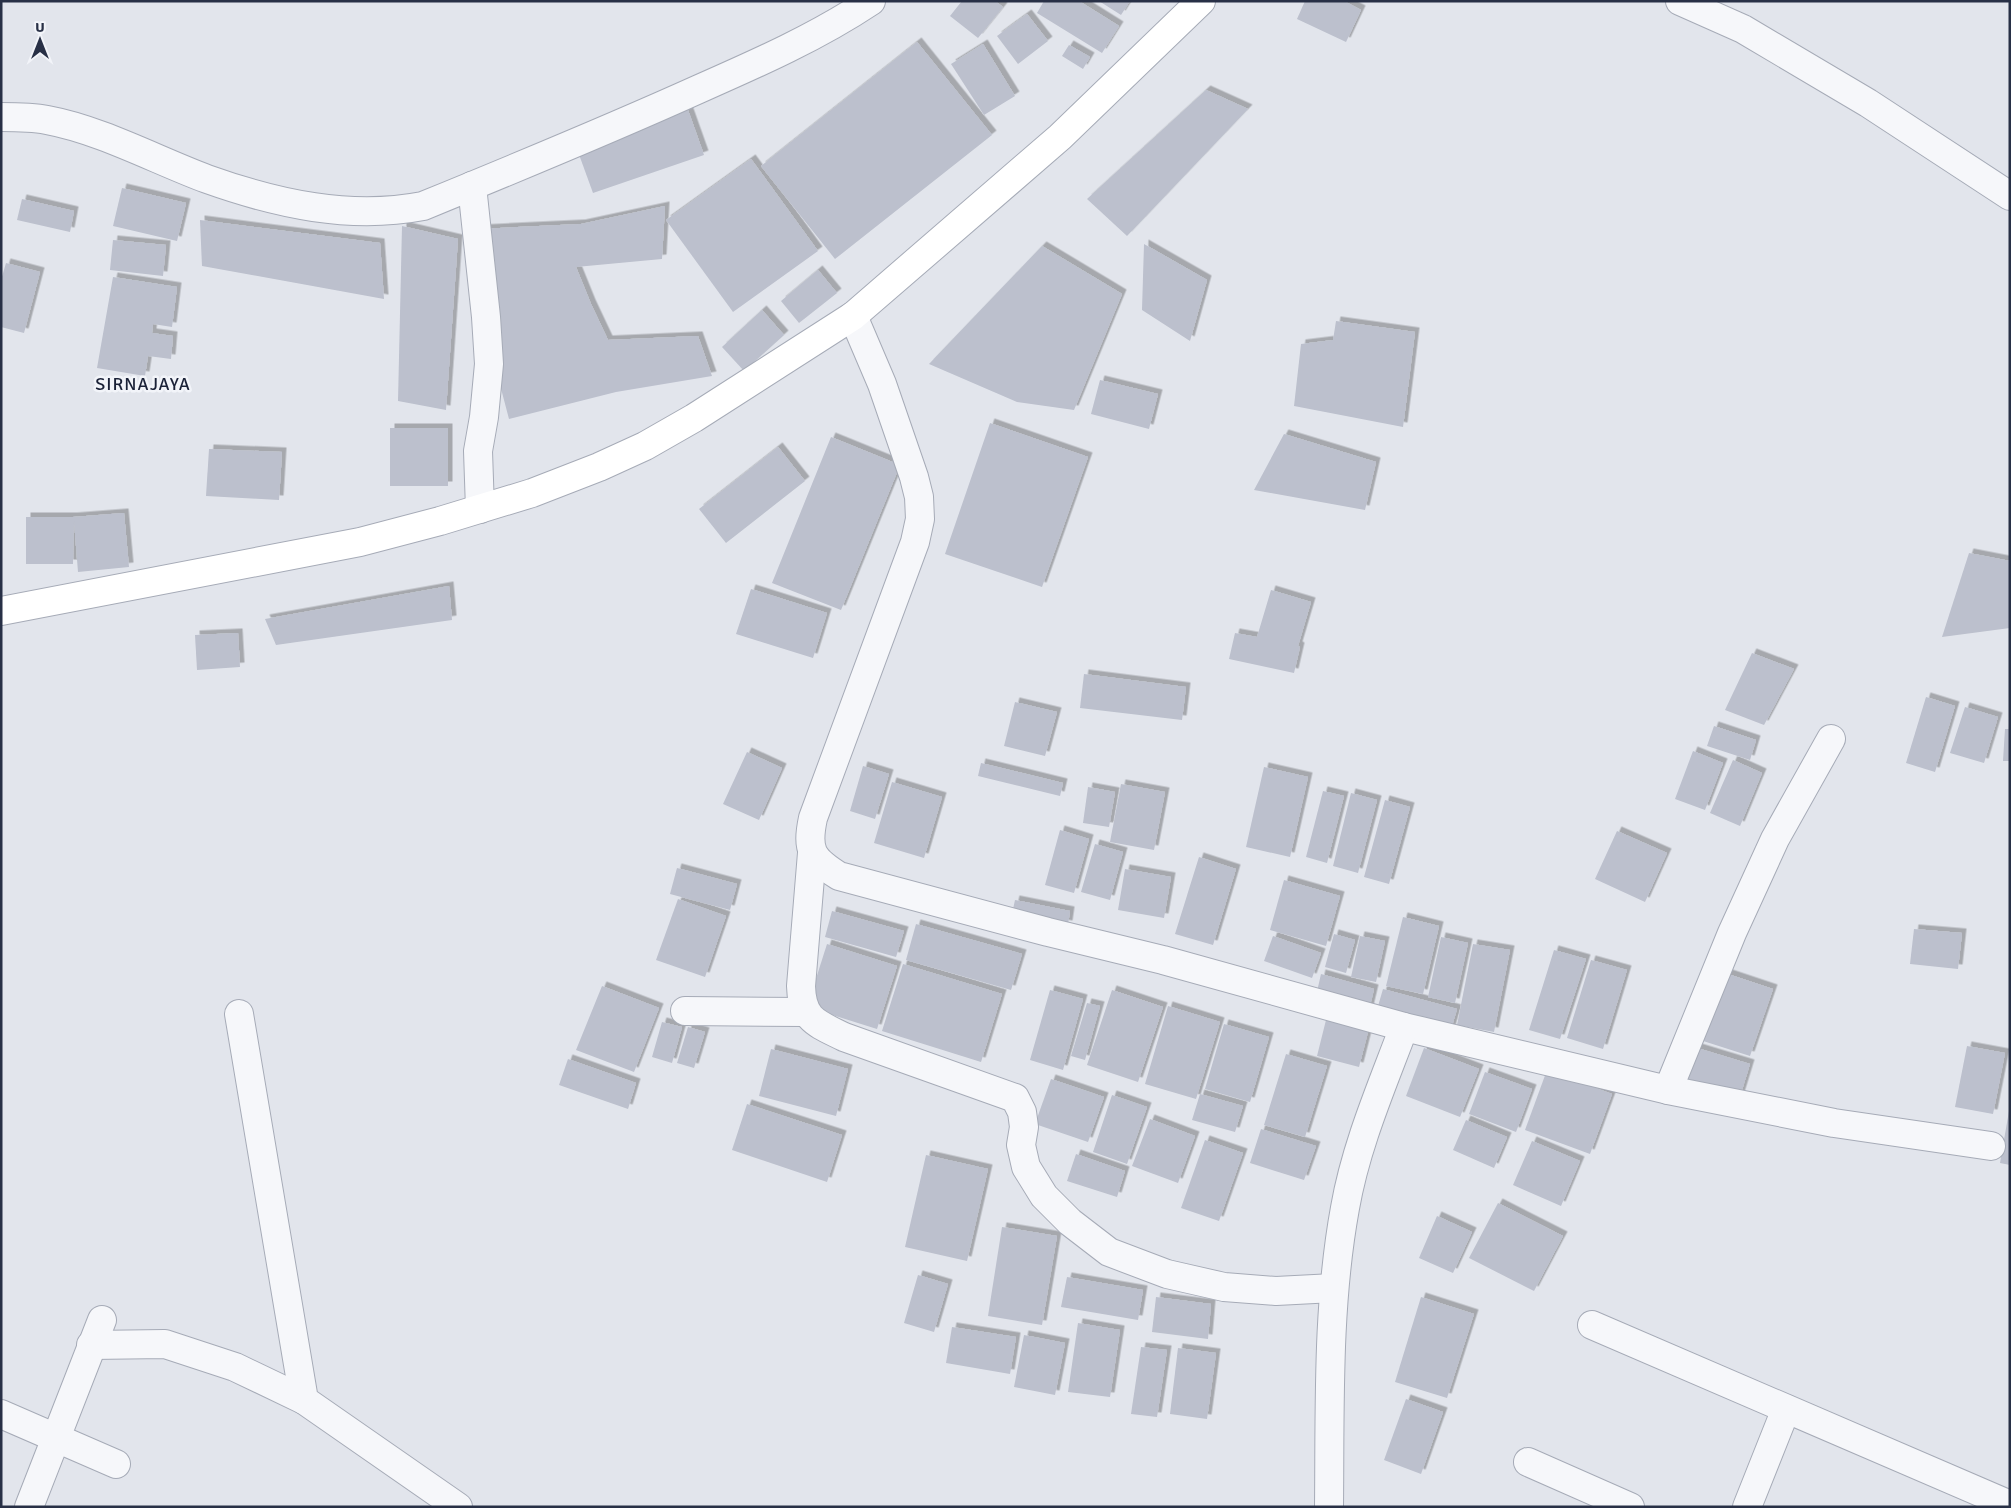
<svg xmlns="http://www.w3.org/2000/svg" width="2011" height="1508" font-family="Signika,sans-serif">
	<defs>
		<filter id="shadow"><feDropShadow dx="4.5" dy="-4.5" stdDeviation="0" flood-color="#0004"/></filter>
	</defs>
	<rect width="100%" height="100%" fill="#e2e5ec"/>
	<!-- building -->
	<g fill="#bcc0cd" filter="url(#shadow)">
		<path d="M962,1h33l8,6 -25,31 -28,-22z"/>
		<path d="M1044,1h35l40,25 -17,27 -65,-40z"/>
		<path d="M1099,1h31l-9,14z"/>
		<path d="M1305,1h39l17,9 -15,32 -49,-23z"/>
		<path d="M1027,14l21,27 -30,23 -21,-28z"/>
		<path d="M917,42l75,93 -157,124 -74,-93z"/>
		<path d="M983,44l32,52 -31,19 -33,-51z"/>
		<path d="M1069,45l21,12 -7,12 -21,-13z"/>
		<path d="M1206,90l42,19 -121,127 -40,-37z"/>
		<path d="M688,110l16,45 -111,38 -16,-44z"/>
		<path d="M751,159l67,92 -85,61 -67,-92z"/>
		<path d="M122,188l64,15 -9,38 -64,-15z"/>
		<path d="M22,199l52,12 -4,21 -53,-12z"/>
		<path d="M665,206l-3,53 -86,8 15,37 17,36 90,-4 14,40 -96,16 -107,27 -10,-38 -20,-152 102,-5z"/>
		<path d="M200,220l180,23 4,56 -182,-33z"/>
		<path d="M402,226l56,13 -12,171 -48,-9z"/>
		<path d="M113,240l53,5 -3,31 -53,-6z"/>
		<path d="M1144,244l63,36 -17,61 -48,-31z"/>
		<path d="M1042,246l80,48 -48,116 -57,-8 -88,-38z"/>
		<path d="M6,263l34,9 -16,61 -23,-6v-47z"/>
		<path d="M818,270l19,23 -38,30 -18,-22z"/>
		<path d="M113,277l64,10 -5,40 -19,-3 -1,9 21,3 -2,23 -23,-3 -3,20 -48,-8z"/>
		<path d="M762,310l22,25 -40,36 -22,-24z"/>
		<path d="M1336,321l79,11 -12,95 -109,-21 7,-62 32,-4z"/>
		<path d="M1100,380l58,14 -9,35 -58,-15z"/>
		<path d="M990,423l98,34 -46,130 -97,-33z"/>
		<rect x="390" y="428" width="58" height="58"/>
		<path d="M1284,434l92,28 -11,48 -111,-20z"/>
		<path d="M831,437l69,28 -59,145 -69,-27z"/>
		<path d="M778,447l27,34 -79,62 -27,-34z"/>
		<path d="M209,449l73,3 -3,48 -73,-4z"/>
		<path d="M124,513l5,54 -51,5 -4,-51 -1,43h-47v-47h47z"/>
		<path d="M1969,553l41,8v67l-68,9z"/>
		<path d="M449,586l3,34 -176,25 -11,-26z"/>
		<path d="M751,589l76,24 -14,45 -77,-24z"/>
		<path d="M1271,590l40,12 -13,44 2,1 -6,26 -65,-14 6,-26 22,4z"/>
		<path d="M238,633l2,34 -43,3 -2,-35z"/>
		<path d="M1752,653l42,16 -30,56 -39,-15z"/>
		<path d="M1084,674l102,13 -4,33 -102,-12z"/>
		<path d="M1926,697l29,9 -20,66 -29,-9z"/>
		<path d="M1015,702l42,10 -12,44 -41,-10z"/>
		<path d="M1965,707l33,10 -14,46 -34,-10z"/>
		<path d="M1714,726l42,14 -6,20 -43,-14z"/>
		<path d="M2005,729h5v32h-7z"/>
		<path d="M1693,751l30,12 -18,47 -30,-11z"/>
		<path d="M747,752l35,16 -23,52 -36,-16z"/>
		<path d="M1733,760l29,13 -22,53 -30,-13z"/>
		<path d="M981,763l82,20 -3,13 -82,-20z"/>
		<path d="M863,766l26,8 -14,45 -25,-8z"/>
		<path d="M1264,767l44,10 -18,80 -44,-10z"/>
		<path d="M892,782l50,15 -18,61 -50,-15z"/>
		<path d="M1121,784l44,8 -11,58 -44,-8z"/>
		<path d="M1088,787l27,5 -6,35 -26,-4z"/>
		<path d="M1323,791l21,5 -17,67 -21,-6z"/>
		<path d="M1351,793l26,7 -19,73 -25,-7z"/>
		<path d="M1385,800l25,7 -21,77 -25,-7z"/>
		<path d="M1060,830l29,9 -15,54 -29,-8z"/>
		<path d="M1617,831l50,22 -22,49 -50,-23z"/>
		<path d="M1095,844l28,8 -13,48 -29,-8z"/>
		<path d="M1199,857l37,12 -23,76 -38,-11z"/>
		<path d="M677,868l60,16 -7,26 -60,-16z"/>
		<path d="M1125,869l46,8 -7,41 -46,-8z"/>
		<path d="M1284,880l56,16 -14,50 -56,-16z"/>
		<path d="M678,899l48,17 -21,61 -49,-17z"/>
		<path d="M1015,900l55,11 -2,14 -56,-11z"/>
		<path d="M832,911l72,20 -8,26 -71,-20z"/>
		<path d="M1403,917l36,9 -16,68 -37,-8z"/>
		<path d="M916,924l106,30 -11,36 -105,-30z"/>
		<path d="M1914,929l48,4 -4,36 -48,-5z"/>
		<path d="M1334,934l21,6 -9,33 -21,-6z"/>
		<path d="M1273,936l48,17 -9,25 -48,-17z"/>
		<path d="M1360,936l25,5 -9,41 -25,-5z"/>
		<path d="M1441,937l27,6 -13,60 -27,-6z"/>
		<path d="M827,944l70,22 -20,63 -70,-22z"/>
		<path d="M1473,944l37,6 -16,82 -37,-7z"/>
		<path d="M1554,950l32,9 -26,80 -31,-9z"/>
		<path d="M1591,960l36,10 -24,79 -36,-11z"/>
		<path d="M903,964l99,30 -21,68 -99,-31z"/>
		<path d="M1722,972l51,17 -23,67 -50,-16z"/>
		<path d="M1321,974l53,15 -5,21 -53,-14z"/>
		<path d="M602,986l57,22 -25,64 -58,-22z"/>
		<path d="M1383,989l74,20 -7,24 -74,-20z"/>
		<path d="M1050,990l33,9 -20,71 -33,-10z"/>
		<path d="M1112,990l51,17 -25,75 -51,-17z"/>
		<path d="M1087,1003l13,3 -15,54 -14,-4z"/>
		<path d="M1168,1006l52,16 -24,77 -51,-15z"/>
		<path d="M1328,1012l42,12 -11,43 -42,-11z"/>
		<path d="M662,1022l20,5 -10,36 -20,-6z"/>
		<path d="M1224,1024l45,13 -19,65 -45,-13z"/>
		<path d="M688,1027l17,5 -11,36 -17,-5z"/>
		<path d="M1967,1046l38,7 -12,61 -38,-7z"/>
		<path d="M1694,1047l56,17 -12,39 -56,-17z"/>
		<path d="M1424,1048l55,21 -19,48 -54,-21z"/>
		<path d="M771,1049l77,20 -12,47 -77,-20z"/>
		<path d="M1286,1054l41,12 -22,71 -41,-12z"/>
		<path d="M568,1059l68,24 -8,26 -69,-24z"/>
		<path d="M1547,1070l65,24 -22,60 -65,-24z"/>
		<path d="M1485,1072l47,17 -16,43 -47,-18z"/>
		<path d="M1051,1079l53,18 -16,45 -53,-18z"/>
		<path d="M1200,1094l43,12 -8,26 -43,-12z"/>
		<path d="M1112,1095l35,12 -20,57 -34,-12z"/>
		<path d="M747,1104l95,31 -15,47 -95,-32z"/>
		<path d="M2009,1111h1v54l-10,-2z"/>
		<path d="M1150,1119l45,17 -17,47 -46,-17z"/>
		<path d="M1466,1120l41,17 -13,31 -41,-18z"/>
		<path d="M1261,1129l55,17 -12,34 -54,-17z"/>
		<path d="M1205,1140l38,13 -24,68 -38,-13z"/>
		<path d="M1532,1141l48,20 -19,45 -48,-21z"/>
		<path d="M1076,1154l49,17 -8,26 -50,-16z"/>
		<path d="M926,1155l62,14 -21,92 -62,-14z"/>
		<path d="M1498,1203l65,33 -29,55 -65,-33z"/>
		<path d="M1437,1216l35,16 -19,41 -34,-15z"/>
		<path d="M1002,1227l55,9 -15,89 -54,-9z"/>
		<path d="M918,1275l30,9 -14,48 -30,-9z"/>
		<path d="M1067,1277l76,13 -5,30 -77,-13z"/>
		<path d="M1156,1297l55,7 -3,35 -56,-7z"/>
		<path d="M1421,1297l53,17 -27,84 -52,-16z"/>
		<path d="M1078,1323l42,7 -10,67 -42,-5z"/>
		<path d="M952,1327l64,10 -6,37 -64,-11z"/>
		<path d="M1024,1335l41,8 -10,52 -41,-8z"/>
		<path d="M1141,1347l26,3 -10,67 -26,-3z"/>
		<path d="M1178,1348l38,5 -9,66 -37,-5z"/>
		<path d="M1406,1399l37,13 -22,62 -37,-14z"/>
	</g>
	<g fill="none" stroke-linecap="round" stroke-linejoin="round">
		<!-- street casing -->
		<g stroke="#a6abb7" stroke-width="30">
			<g id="street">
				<path d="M1680,1l63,28 125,74 142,93"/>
				<path d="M1,117c15,0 31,0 46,3 54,10 109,40 160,59 70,25 143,41 216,27 93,-38 185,-76 276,-117 59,-26 118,-52 172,-88"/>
				<path d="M472,186l14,131 3,47 -5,53 -6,34 2,58"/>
				<path d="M853,316l29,68 32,93 5,20 1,22 -5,23 -102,276c-7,33 -1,41 26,58l209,56 115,28 241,67 264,63 166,33 157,23"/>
				<path d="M812,853l-11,133c1,34 15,37 43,51l171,61 7,14 2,15 -3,18 5,22 18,29 26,26 39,30 58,22 57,13 52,4 58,-3"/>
				<path d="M685,1011l120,1"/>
				<path d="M239,1014l65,386 154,107"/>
				<path d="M1668,1090l64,-157 43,-94 56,-100"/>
				<path d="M1592,1325l418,180"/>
				<path d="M91,1345l74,-1 70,23 69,33"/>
				<path d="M1,1414l115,50"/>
				<path d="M1528,1462l102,45"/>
				<path d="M29,1507l73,-187"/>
				<path d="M1329,1507c1,-100 -2,-201 16,-299 11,-63 37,-122 59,-181"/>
				<path d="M1747,1507l39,-98"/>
			</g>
		</g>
		<!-- secondary casing -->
		<g stroke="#a6abb7" stroke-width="30">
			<path id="secondary" d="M1,611l359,-69 80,-21 92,-28 67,-26 46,-21 49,-28 159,-102 207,-179 141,-136"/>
		</g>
		<!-- street -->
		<use href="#street" stroke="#f6f7fa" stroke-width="28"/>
		<!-- secondary -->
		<use href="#secondary" stroke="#fff" stroke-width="28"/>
	</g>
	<g text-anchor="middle" stroke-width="5" stroke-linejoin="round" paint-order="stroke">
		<!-- quarter labels -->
		<g font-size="18" letter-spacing="1" fill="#1a2137" stroke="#f2f4f9">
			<text x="143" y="390">SIRNAJAYA</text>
		</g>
	</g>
	<!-- border -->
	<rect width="2011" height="1508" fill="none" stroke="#283046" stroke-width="5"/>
	<!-- north arrow -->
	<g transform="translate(40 40)" stroke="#f2f4f9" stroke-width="4" paint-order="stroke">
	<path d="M0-4L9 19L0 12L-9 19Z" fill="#283046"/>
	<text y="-8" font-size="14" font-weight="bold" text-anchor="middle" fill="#283046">U</text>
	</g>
</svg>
